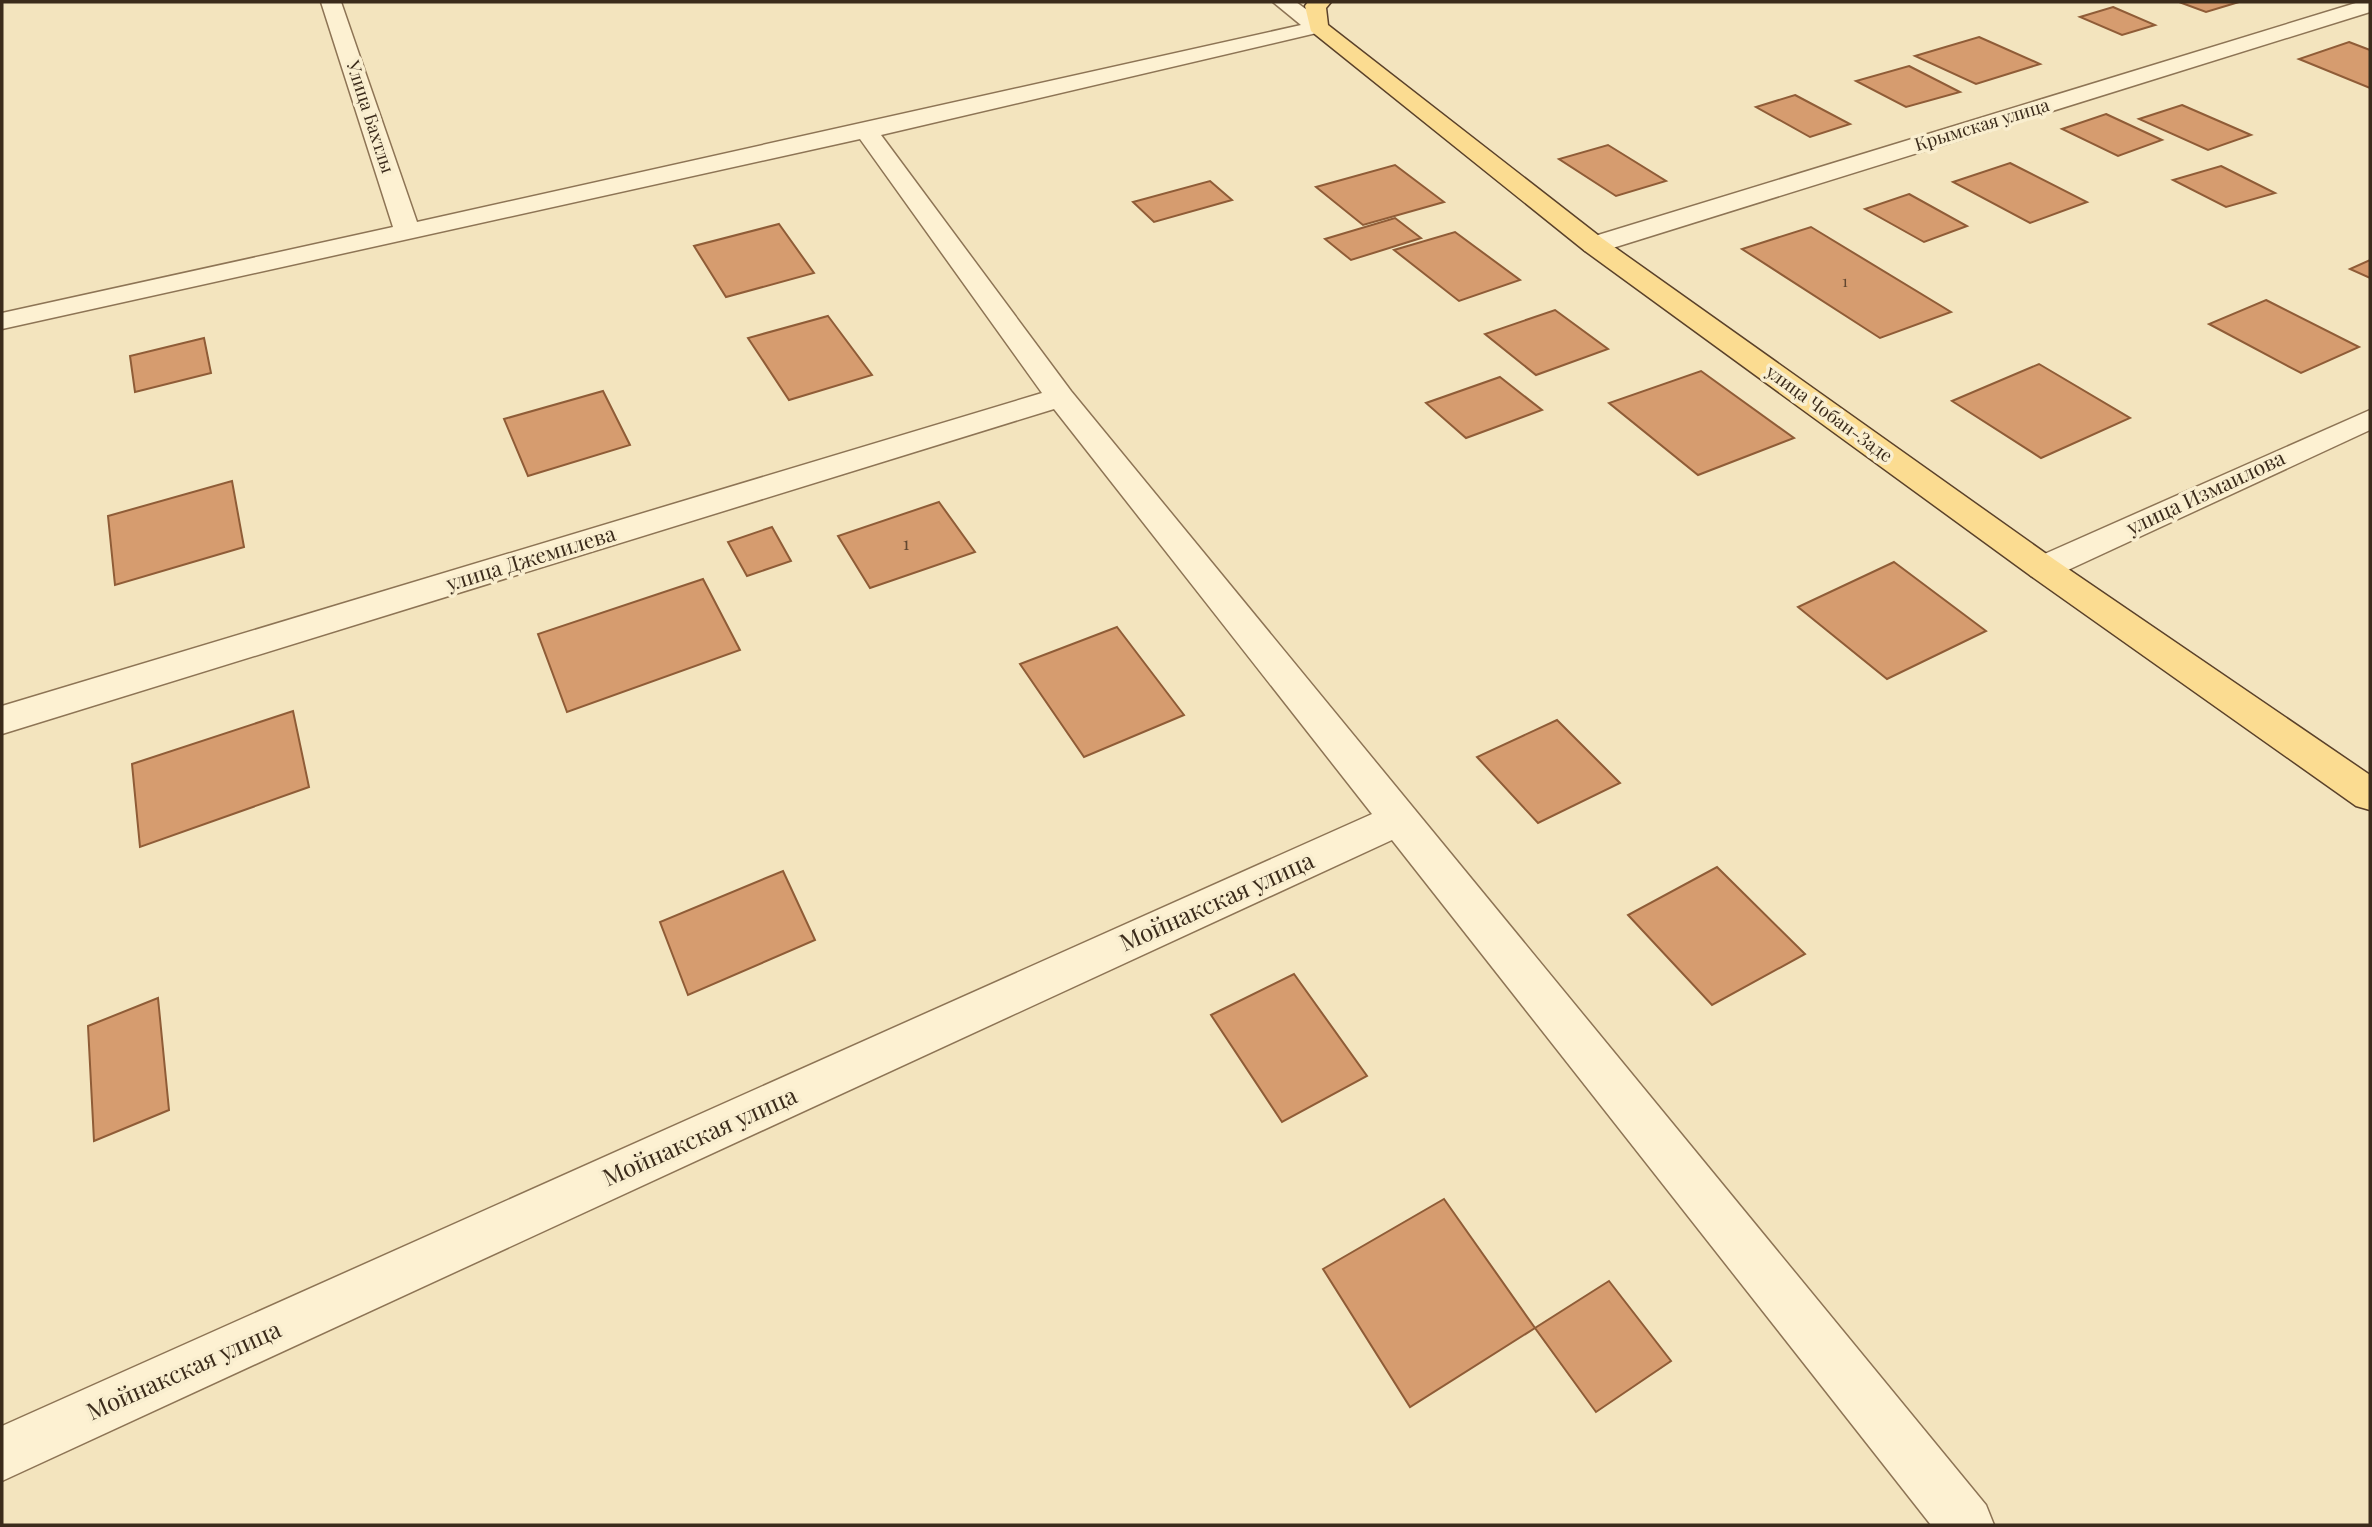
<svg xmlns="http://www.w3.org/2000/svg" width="2372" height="1527" font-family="'Playfair Display',serif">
	<rect width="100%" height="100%" fill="#f3e4be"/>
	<!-- building -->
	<g fill="#d69c6f" stroke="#8f5c37" stroke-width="2">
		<path d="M2179,2h60l-33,10z"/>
		<path d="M2113,7l42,18 -33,10 -42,-18z"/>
		<path d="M1979,37l61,27 -64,20 -61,-28z"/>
		<path d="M2349,42l21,8v38l-71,-29z"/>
		<path d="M1909,66l51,26 -54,15 -50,-26z"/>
		<path d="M1795,95l55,29 -40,13 -54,-30z"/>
		<path d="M2182,105l69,30 -43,15 -69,-31z"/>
		<path d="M2106,114l56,26 -44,16 -56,-27z"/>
		<path d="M1608,145l58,36 -50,15 -57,-37z"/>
		<path d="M2010,163l77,39 -57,21 -77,-41z"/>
		<path d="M1395,165l49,37 -81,23 -47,-38z"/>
		<path d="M2221,166l54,27 -49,14 -53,-27z"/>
		<path d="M1210,181l22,19 -78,22 -21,-20z"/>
		<path d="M1909,194l58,32 -43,16 -59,-33z"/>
		<path d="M1395,218l26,20 -70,22 -26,-21z"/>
		<path d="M779,224l35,49 -88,24 -32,-51z"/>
		<path d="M1811,227l140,85 -71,26 -138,-89z"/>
		<path d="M1455,232l65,48 -61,21 -65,-51z"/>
		<path d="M2370,260v18l-20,-9z"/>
		<path d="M2266,300l93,47 -58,26 -92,-49z"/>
		<path d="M1555,310l53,39 -72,26 -51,-41z"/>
		<path d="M828,316l44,59 -83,25 -41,-62z"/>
		<path d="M204,338l7,35 -76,19 -5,-36z"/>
		<path d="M2039,364l91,54 -89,40 -89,-57z"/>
		<path d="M1701,371l93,67 -96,37 -89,-72z"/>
		<path d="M1500,377l42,33 -76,28 -40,-35z"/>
		<path d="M603,391l27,54 -102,31 -24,-57z"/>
		<path d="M232,481l12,66 -129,38 -7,-69z"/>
		<path d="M939,502l36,50 -105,36 -32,-52z"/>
		<path d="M772,527l19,34 -44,15 -19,-34z"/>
		<path d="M1894,562l92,69 -99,48 -89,-72z"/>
		<path d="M703,579l37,71 -173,62 -29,-78z"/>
		<path d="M1117,627l67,88 -100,42 -64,-93z"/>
		<path d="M293,711l16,76 -169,60 -8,-83z"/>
		<path d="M1557,720l63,63 -82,40 -61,-66z"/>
		<path d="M1717,867l88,87 -93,51 -84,-90z"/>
		<path d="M783,871l32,69 -127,55 -28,-73z"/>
		<path d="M1294,974l73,102 -85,46 -71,-107z"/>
		<path d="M158,998l11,112 -75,31 -6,-115z"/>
		<path d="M1444,1199l91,129 -125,79 -87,-138z"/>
		<path d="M1609,1281l62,80 -75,51 -61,-84z"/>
	</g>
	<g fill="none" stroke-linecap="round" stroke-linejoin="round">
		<!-- minor casing -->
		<g stroke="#8d7455" stroke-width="3">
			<g id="minor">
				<path d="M321,2h20l76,220 884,-197 -28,-23h23l29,21 4,4 -4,4 -444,104 190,256 915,1114 8,20h-63l-539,-685 -1390,641v-55l1370,-612 -318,-405 -1052,325v-28l1040,-313 -182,-254 -858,190v-16l391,-86z"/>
				<path d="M2359,2h11v10l-767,239h-18l-4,-6 4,-6z"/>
				<path d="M2370,410v20l-315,146 -12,3 -12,-3 -5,-8 5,-8z"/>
			</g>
		</g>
		<!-- major casing -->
		<g stroke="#5a412a" stroke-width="3">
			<path id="major" d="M1308,2h23l-5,6 2,17 275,214 452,321 315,215v35l-14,-4 -325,-230 -446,-325 -274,-220 -6,-25z"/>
		</g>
		<!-- minor -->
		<use href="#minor" fill="#fdf1d2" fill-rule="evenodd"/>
		<!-- major -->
		<use href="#major" fill="#fbdc91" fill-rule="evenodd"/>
	</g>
	<g text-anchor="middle" stroke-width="7" stroke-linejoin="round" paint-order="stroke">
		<!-- far-number labels -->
		<g font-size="16" fill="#624730">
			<text x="1845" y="287">1</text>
		</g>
		<!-- far-street labels -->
		<g font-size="18" fill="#3b2b1b" stroke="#f9eecf">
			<text transform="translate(370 117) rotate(72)" y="6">Улица Бахтлы</text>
			<text transform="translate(1982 125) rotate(-17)" y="6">Крымская улица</text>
			<text transform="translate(1829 414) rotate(36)" y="6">улица Чобан-Заде</text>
		</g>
		<!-- number labels -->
		<g font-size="18" fill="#624730">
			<text x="906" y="550">1</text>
		</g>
		<!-- street labels -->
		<g font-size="21" fill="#3b2b1b" stroke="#f9eecf">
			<text transform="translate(2206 493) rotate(-25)" y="7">улица Измаилова</text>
			<text transform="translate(531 559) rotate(-17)" y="7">улица Джемилева</text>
		</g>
		<!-- near-street labels -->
		<g font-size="24" fill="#3b2b1b" stroke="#f9eecf">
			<text transform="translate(1217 902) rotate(-24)" y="8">Мойнакская улица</text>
			<text transform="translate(700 1137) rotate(-24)" y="8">Мойнакская улица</text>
			<text transform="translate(184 1371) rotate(-24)" y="8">Мойнакская улица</text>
		</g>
	</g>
	<!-- border -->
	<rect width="2372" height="1527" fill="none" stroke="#3b2b1b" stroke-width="7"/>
</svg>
